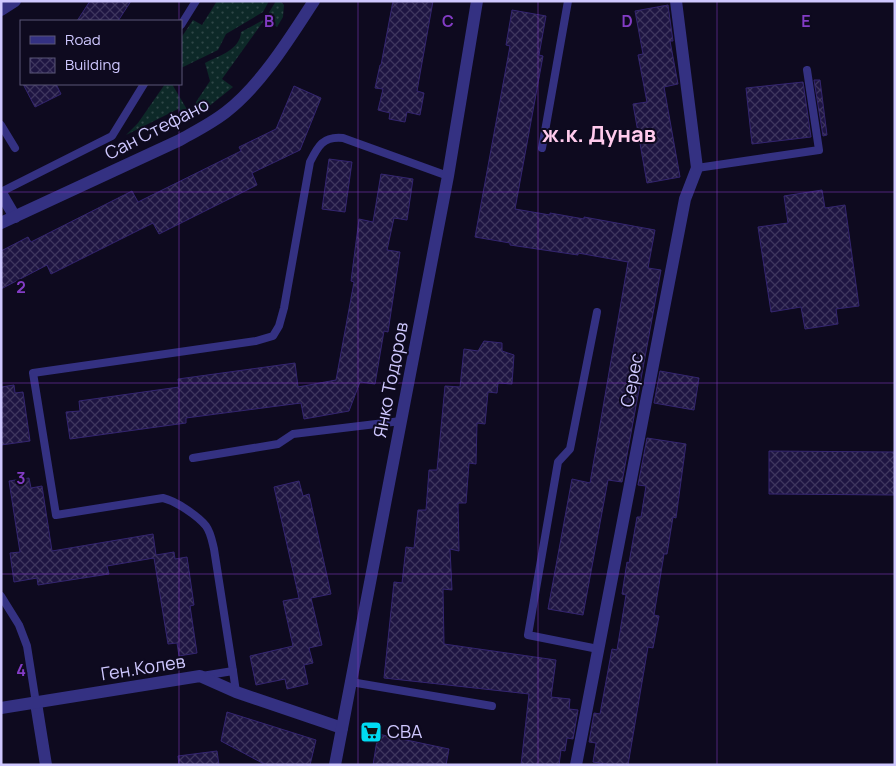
<svg xmlns="http://www.w3.org/2000/svg" width="896" height="766" font-family="Manrope,sans-serif">
	<defs>
		<pattern id="grass-dots" width="8" height="8" patternUnits="userSpaceOnUse" patternTransform="scale(1.25)"><rect width="8" height="8" fill="#0d2928"/><path d="M2 2h.1M6 6h.1" fill="none" stroke="#2f4748" stroke-width="1.8" stroke-linecap="round"/></pattern>
		<pattern id="building-cross-hatch" width="8" height="8" patternUnits="userSpaceOnUse" patternTransform="scale(1.25)"><rect width="8" height="8" fill="#1e1542"/><path d="M0 0l8 8M0 8l8-8" fill="none" stroke="#3e365e"/></pattern>
	</defs>
	<rect width="100%" height="100%" fill="#0e0a1f"/>
	<!-- grass -->
	<g fill="url(#grass-dots)">
		<path d="M217,1h52l-6,11 -37,22 -8,16 -37,18v-30l12,-18 9,5z"/>
		<path d="M276,1h4l4,4 -1,12 -6,10 -12,-8 -43,60 11,8 -35,28 -2,-13 14,-21 -5,-18c15,-8 35,-13 36,-31l24,-13z"/>
		<path d="M165,84h7l20,34 -6,3 -8,-12 -52,26 12,-12z"/>
	</g>
	<!-- building -->
	<g fill="url(#building-cross-hatch)" stroke="#342570">
		<path d="M90,1h41l-13,20h-41z"/>
		<path d="M393,1h40l-16,90 7,2 -4,22 -13,-3 -2,10 -16,-3 1,-6 -12,-3 5,-21 -8,-1 5,-23h1z"/>
		<path d="M668,5l5,36h-3l8,43 -14,3 16,90 -33,6 -14,-79 14,-2 -9,-47 5,-1 -8,-43z"/>
		<path d="M512,10l34,6 -7,39 4,1 -28,153 35,6v-2l34,6v-2l71,13 -7,38 13,2 -39,212 -14,-2 -25,135 -35,-6 24,-130 18,4 38,-221 -50,-9v2l-68,-10v-2l-35,-6 35,-191 -4,-1z"/>
		<path d="M814,80h6l7,55 -4,1z"/>
		<path d="M803,82l8,55 -59,7 -6,-56z"/>
		<path d="M23,84h33l5,10 -26,13z"/>
		<path d="M294,86l27,12 -21,52 -48,23 5,12 -98,49 -6,-11 -102,51 -4,-9 -46,24v-38l27,-14 3,5 101,-51 6,11 103,-51 -2,-4 37,-18z"/>
		<path d="M329,159l23,3 -7,50 -23,-3z"/>
		<path d="M381,174l32,5 -6,41 -13,-2 -7,32 13,2 -12,80 -4,-1 -9,53 -15,-2 -11,29 -45,8 -3,-16 -115,15v5l-116,16 -4,-27 14,-1 -1,-10 100,-14 -1,-8 117,-16 3,24 38,-7 18,-98 -3,-1 8,-62 14,3z"/>
		<path d="M822,190l3,18 20,-3 14,101 -23,3 2,15 -33,5 -4,-22 -30,5 -13,-85 30,-4 -4,-27z"/>
		<path d="M484,341l18,2v8l12,4 -2,29 -14,-1 -1,10 -9,-1 -3,32 -8,-1 -1,41 -7,-1 -3,40h-8l1,48 -9,-2 2,41 -9,-1 1,55 112,16 -5,37 19,2 -1,10 9,1 -5,29 -6,-1 -2,13 -4,-1 -2,15h-38l8,-71 -145,-16 10,-96 8,1 4,-36 8,1 4,-38h8l3,-40h8l8,-84 15,1 4,-38 14,2z"/>
		<path d="M660,371l39,7 -5,32 -40,-7z"/>
		<path d="M14,385l1,8 8,-1 7,49 -29,4v-58z"/>
		<path d="M647,438l39,6 -10,74 -3,-1 -6,37h-3l-10,61 5,1 -6,32 -5,-1 -20,118h-16l-19,-3 3,-19 -7,-1 5,-29 6,1 12,-65 5,1 9,-55 -4,-1 5,-32 2,1 8,-46h4l5,-31 -8,-1z"/>
		<path d="M769,451l126,1v43l-126,-1z"/>
		<path d="M29,478l2,10 11,-2 10,65 101,-17 3,21 18,-3 1,7 12,-2 7,48 -4,1 7,47 -18,3 -2,-13 -9,1 -14,-86 -47,8 2,8 -71,11 -1,-7 -23,4 -4,-29 10,-1 -11,-71z"/>
		<path d="M299,481l4,15 6,-2 22,100 -20,4 11,47 -13,3 4,15 -9,2 4,19 -21,5 -2,-10 -29,6 -6,-29 43,-10 -10,-45 16,-3 -25,-111z"/>
		<path d="M227,712l89,28 -6,25h-44l-45,-24z"/>
		<path d="M378,734l71,15 -3,16h-73z"/>
		<path d="M217,751l2,14h-40l-1,-9z"/>
	</g>
	<g fill="none" stroke-linecap="round" stroke-linejoin="round">
		<!-- lane -->
		<g stroke="#343182" stroke-width="8">
			<path d="M181,25l15,-24"/>
			<path d="M1,125l14,23"/>
			<path d="M542,148l26,-147"/>
			<path d="M697,168l122,-18 -12,-80"/>
			<path d="M1,192l111,-56 32,-52"/>
			<path d="M597,312l-27,137 -12,13 -30,173 70,14"/>
			<path d="M193,458l85,-14 15,-10 108,-13"/>
			<path d="M1,596l18,29 8,21 9,57"/>
			<path d="M233,671l-19,-122c-2,-8 -3,-16 -8,-23 -8,-10 -30,-25 -43,-28l-107,17 -23,-142 223,-32 17,-5 6,-10 5,-18 26,-146c8,-16 13,-26 33,-24l105,38"/>
			<path d="M202,676l31,-5 3,21"/>
			<path d="M351,682l141,24"/>
		</g>
		<!-- street -->
		<g stroke="#343182" stroke-width="12">
			<path d="M1,10l14,-9"/>
			<path d="M1,193l14,24"/>
			<path d="M1,223l179,-83c16,-9 32,-17 46,-28 35,-27 64,-74 88,-111"/>
			<path d="M36,703l10,62"/>
			<path d="M1,708l199,-32 36,16 106,36"/>
			<path d="M335,765l113,-589 29,-175"/>
			<path d="M576,765l109,-566 12,-31 -21,-167"/>
		</g>
	</g>
	<!-- grid -->
	<path fill="none" stroke="#833cc5" stroke-width="1" stroke-opacity="0.55" d="M179,1v20M358,1v764M538,1v764M717,1v764M179,84v681M1,192h894M1,383h894M1,574h894"/>
	<!-- icons -->
	<defs>
		<g id="supermarket-square" transform="scale(1.125)"><rect x="-9" y="-9" width="18" height="18" rx="4" fill="#00dbf3" stroke="#0e0a1f"/><path d="M-6-5.5h2.5l.6 2H6L4.5 2H-2.5L-4.4-4H-6ZM-1.5 3.2a1.3 1.3 0 1 0 .1 0ZM3 3.2a1.3 1.3 0 1 0 .1 0Z" fill="#111"/></g>
	</defs>
	<g fill-rule="evenodd">
		<use href="#supermarket-square" x="371" y="732"/>
	</g>
	<g text-anchor="middle" stroke-width="4" stroke-linejoin="round" paint-order="stroke">
		<!-- street labels -->
		<g font-size="18" fill="#cfc8ff" stroke="#0e0a1f">
			<text transform="translate(157 129) rotate(-27)" y="6">Сан Стефано</text>
			<text transform="translate(391 380) rotate(-79)" y="6">Янко Тодоров</text>
			<text transform="translate(632 380) rotate(-79)" y="6">Серес</text>
			<text transform="translate(143 668) rotate(-9)" y="6">Ген.Колев</text>
		</g>
		<!-- poi labels -->
		<g font-size="18" fill="#cfc8ff" stroke="#0e0a1f" text-anchor="start">
			<text x="387" y="738">CBA</text>
		</g>
		<!-- district labels -->
		<g font-size="22" font-weight="bold" fill="#ffcaec" stroke="#0e0a1f">
			<text x="599" y="142">ж.к. Дунав</text>
		</g>
	</g>
	<g font-size="16" text-anchor="middle" font-weight="bold" fill="#833cc5" stroke="#0e0a1f" stroke-width="4" stroke-linejoin="round" paint-order="stroke">
		<text x="269" y="27">B</text>
		<text x="448" y="27">C</text>
		<text x="627" y="27">D</text>
		<text x="806" y="27">E</text>
		<text x="21" y="293">2</text>
		<text x="21" y="484">3</text>
		<text x="21" y="676">4</text>
	</g>
	<!-- border -->
	<rect width="896" height="766" fill="none" stroke="#cfc8ff" stroke-width="5"/>
	<!-- legend -->
	<rect x="20" y="20" width="162" height="65" fill="#0e0a1f" stroke="#5b5679"/>
	<rect x="30" y="36" width="25" height="8" fill="#343182" stroke="#5b5679"/>
	<text x="65" y="45" font-size="15" fill="#cfc8ff">Road</text>
	<rect x="30" y="58" width="25" height="15" fill="url(#building-cross-hatch)" stroke="#5b5679"/>
	<text x="65" y="70" font-size="15" fill="#cfc8ff">Building</text>
</svg>
